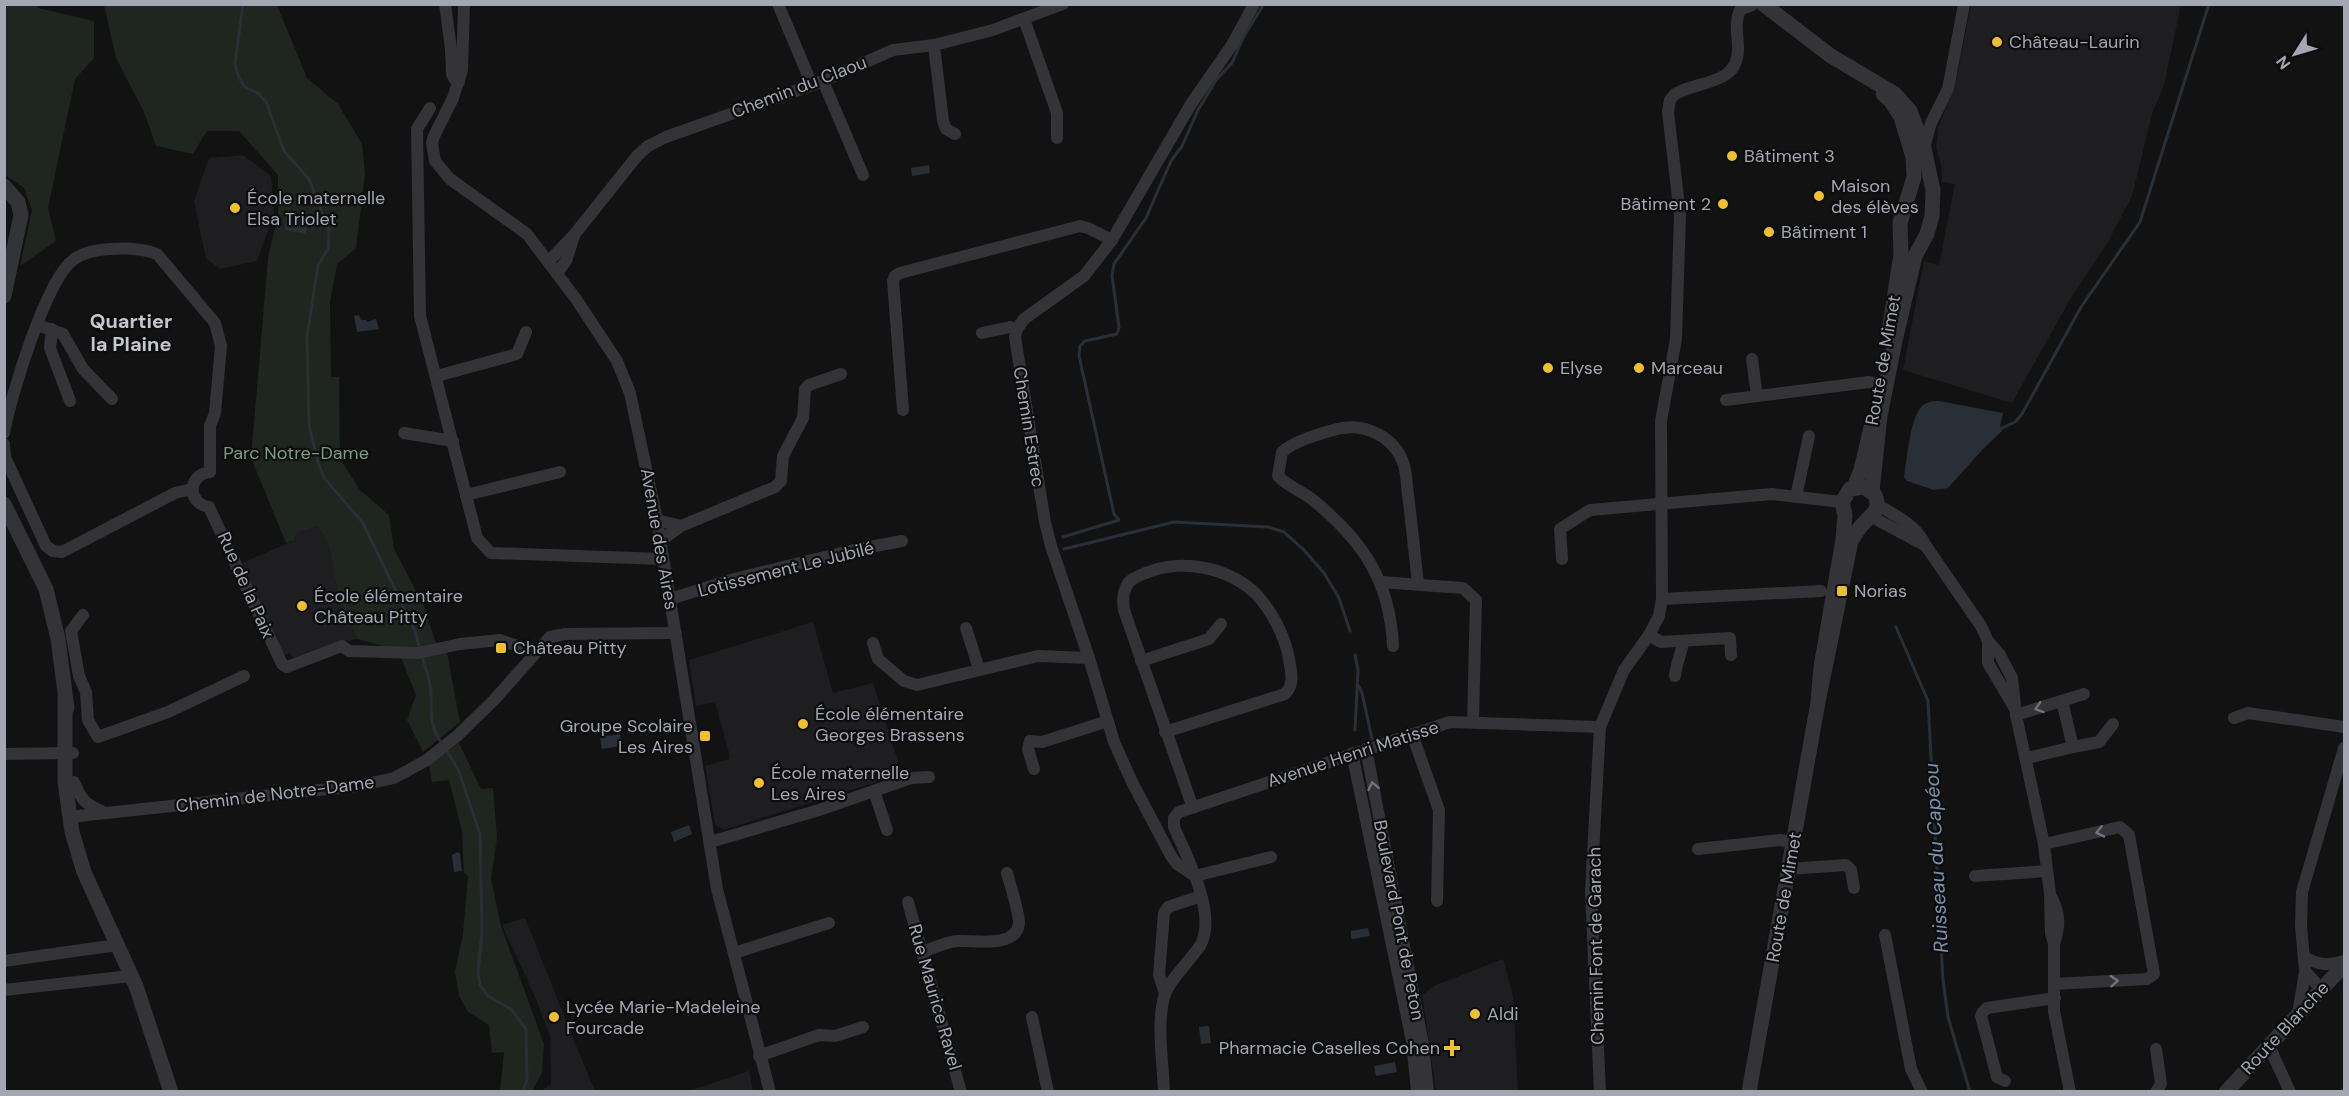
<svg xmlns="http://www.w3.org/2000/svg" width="2349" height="1096" font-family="'DM Sans',sans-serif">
	<rect width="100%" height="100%" fill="#121213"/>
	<!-- built -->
	<g fill="#1e1e20">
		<path d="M1971,5h210l-17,80 -12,29 -20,82 -24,46 -36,54 -60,107 -109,-33 21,-109 15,4 16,-81 -13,-2 -1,-17 -5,-17 2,-21 16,-37z"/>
		<path d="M243,155l28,21 3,39 -17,46 -36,8 -15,-10 -12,-58 15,-43z"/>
		<path d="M317,526l10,13 5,12 4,32 21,56 -9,2 -1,-1 -54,19 -3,-6 -9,3 -39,-93 53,-23 1,-7z"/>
		<path d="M813,622l20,71 40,-10 29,91 -179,56 -8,-6 -10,-58 25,-7 -1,-6 -14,-51 -19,4 -7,-46z"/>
		<path d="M525,918l50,125 20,48h-54l10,-7 -1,-48 -15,-39 -33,-72z"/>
		<path d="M1503,959l10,37 5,95h-82l-14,-96 14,-10z"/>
		<path d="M749,1071l4,20h-64z"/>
	</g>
	<!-- green -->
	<g fill="#1e261f">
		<path d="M5,4l32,1 1,3 56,13v37l-19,21 -27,129 8,33 -36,25 12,-56 -8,-22 -19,-13z"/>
		<path d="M104,5h173l30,73 31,26 24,40 3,30 -9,74 -19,16 -7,38 1,75h8l1,82 20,31 29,25 5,34 30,57 12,38 11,9 13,69 -37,30 -16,-32 9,-25 -14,-35 -10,-12 -35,-9c-7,-18 -17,-37 -21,-57 -6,-24 -2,-35 -19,-56l-21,7 -1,7 -9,3 -35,-85 17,-200 10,-44v-39l-39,-44h-32l-14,23 -37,-8 -12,-34 -28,-54z"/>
		<path d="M459,743l22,46 12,-1 4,50 -6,41 10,47 43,118 -2,29 -10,18h-32l4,-39 -12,1 -3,-28 -21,-13 -9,-16 -4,-24 8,-38 5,-58 -4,-3 -2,-42 -13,-51 -17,2 -3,-17z"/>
	</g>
	<!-- water -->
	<g fill="#282f36">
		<path d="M929,165l1,8 -18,3 -1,-8z"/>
		<path d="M286,213l22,3 -2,18 -21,-4z"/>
		<path d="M359,315l2,5h5l1,2 9,-3 3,10 -22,3 -3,-16z"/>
		<path d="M1939,401l64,12 -3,13 2,5 -19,18 -35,39 -14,2 -27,-9 -3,-4c3,-18 6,-57 17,-70 5,-5 11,-6 18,-6z"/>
		<path d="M620,734l1,12 -19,3 -2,-12z"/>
		<path d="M689,825l3,9 -18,8 -3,-10z"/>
		<path d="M458,852l2,2 2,17 -8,1 -2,-17z"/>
		<path d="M1368,928l2,8 -17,3 -2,-1v-7z"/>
		<path d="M1209,1026l2,17 -10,1 -2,-17z"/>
		<path d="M1395,1062l2,10 -21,4 -2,-10z"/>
	</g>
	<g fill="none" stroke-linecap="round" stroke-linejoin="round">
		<!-- stream -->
		<g stroke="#282f36" stroke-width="3">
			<path d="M243,4l-8,60 4,14 6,9 13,6 8,9 18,49 25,28 20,52 -1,18 -10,16 -11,72 2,88 9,38 7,16 38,44 52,108 5,18"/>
			<path d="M2000,429l15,-7 7,-8 59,-107 59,-85 69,-218"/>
			<path d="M1063,537l56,-17 -5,-6 -35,-158 1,-10 5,-5 32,-7 2,-6 -7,-53 2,-11 32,-46 25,-57 11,-15 16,-36 18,-30 16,-17 12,-27 20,-32"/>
			<path d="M1064,549l110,-27 94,5 16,5 20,18 20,23 15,25 11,33"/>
			<path d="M1896,627l32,74 15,279 5,37 22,75"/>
			<path d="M422,656c3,12 9,25 9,37 1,23 -2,31 11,51"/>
			<path d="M1358,685l4,8 10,46"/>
			<path d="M1355,730l3,-60 -3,-15"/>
			<path d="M446,750l12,19 22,65 2,97 -4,42 2,12 8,11 23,13 15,20 1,50 -4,13"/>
		</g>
		<!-- minor -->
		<g stroke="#333338" stroke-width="12">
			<path d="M445,4l6,45 1,25 3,6 4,2"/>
			<path d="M464,4l-2,66 -9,28 -19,38 -2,7 3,18 15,18 77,55 49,65 41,62 13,32 27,127 60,369 53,203"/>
			<path d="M778,4l34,81"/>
			<path d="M1024,19l33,94v25"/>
			<path d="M934,45l9,76 3,8 9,5"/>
			<path d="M823,81l40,94"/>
			<path d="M430,108l-13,21 3,187 57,222 14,15 172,6"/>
			<path d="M1924,148l7,-25 17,-34 16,-85"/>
			<path d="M549,261l25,-26 63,-79 11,-10 18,-9 157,-56 70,-31 41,-5 59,-15 70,-26"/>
			<path d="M557,273l9,-12 8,-25"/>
			<path d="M37,325l26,9 20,35 29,30"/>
			<path d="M52,329l-2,19 20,53"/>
			<path d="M982,333l28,-6 7,2"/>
			<path d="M1752,359l5,37"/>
			<path d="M437,376l80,-22 9,-22"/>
			<path d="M1726,400l143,-18 17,4"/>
			<path d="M903,410l-10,-129 2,-5 5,-3 180,-47 8,2 24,12"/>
			<path d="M4,433c6,-35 42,-153 69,-173 18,-14 63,-14 84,-6l58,69 6,23 -6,67 -5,13v46c-23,3 -23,31 -1,35l73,157 5,3 55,-21 7,5 69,2 42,-9 40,-4 35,12"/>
			<path d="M404,433l49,8"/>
			<path d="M4,444l1,13 41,89 7,5 9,1 113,-59 17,-4"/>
			<path d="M466,495l94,-23"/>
			<path d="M1796,497l13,-61"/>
			<path d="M1878,505c19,12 38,19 48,41l55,80 7,15 12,14 12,23 4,37 28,129 6,50 1,39 3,11v67l16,81"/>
			<path d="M1872,517l54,29"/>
			<path d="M657,520l24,6 -21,15"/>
			<path d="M681,526l94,-39 6,-6 2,-25 20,-38 2,-29 4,-4 32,-11"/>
			<path d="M1562,559l-2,-30 30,-19 182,-16 70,8"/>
			<path d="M1381,582l82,6 13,12 -3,122"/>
			<path d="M670,599l64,-20 120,-29 48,-9"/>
			<path d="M1662,599l159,-8"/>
			<path d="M83,615l-12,16 8,45 7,16 2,28 10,17 70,-25 76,-36"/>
			<path d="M966,628l13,41"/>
			<path d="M1649,635l12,7 69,-4 1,17"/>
			<path d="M1988,641v22l26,44"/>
			<path d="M873,643l5,16 26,22 13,4 121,-29 51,2"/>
			<path d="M1393,646c-3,-66 -31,-106 -80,-146 -11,-9 -26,-14 -35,-24l4,-24c14,-12 38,-18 55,-23 28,-7 58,8 67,36 3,11 3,25 5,37 3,27 6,55 9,82"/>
			<path d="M1141,661l68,-22 12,-15"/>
			<path d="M1675,676c1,-13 7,-23 8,-35"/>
			<path d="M2016,715l68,-21"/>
			<path d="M2234,718l14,-5 96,14"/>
			<path d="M1165,732l120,-38c10,-10 6,-22 4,-35 -4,-23 -17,-48 -33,-65 -28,-27 -73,-35 -108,-22 -9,4 -18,6 -22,15 -4,8 -3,16 -2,23l69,198"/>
			<path d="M1412,734l27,76 -2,91"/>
			<path d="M2073,747l26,-5 14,-18"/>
			<path d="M1366,749l57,295 5,48"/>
			<path d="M1352,753l60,288 5,51"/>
			<path d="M4,754l69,-1"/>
			<path d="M2027,758l46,-11 -11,-46"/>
			<path d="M1034,769l-6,-20 2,-8 12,1 66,-21"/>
			<path d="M74,782c8,20 12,22 31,31"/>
			<path d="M874,791l13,39"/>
			<path d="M69,817l288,-31 37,-8 33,-18 30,-24 37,-36 56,-63 15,-3 111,-1"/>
			<path d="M710,842l109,-32 92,-32 18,-1"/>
			<path d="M2044,844l76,-17 9,8 25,139 -7,5 -92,5"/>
			<path d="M1698,849l82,-9 13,2"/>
			<path d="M1788,869l58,-4 5,5 3,18"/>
			<path d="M1195,876l-18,-12 -6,-8 -39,-74 -18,-40 -25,-84 -38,-112 -6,-24 -30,-185 2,-8 7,-10 60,-43 28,-36 79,-136 41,-59 22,-41"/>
			<path d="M1195,876l76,-19"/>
			<path d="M1975,876l72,-5"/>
			<path d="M2052,898c8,18 8,27 2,46"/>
			<path d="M908,902l53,190"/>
			<path d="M1885,935l26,134 11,23"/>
			<path d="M922,952c11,-4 24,-10 36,-11 16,-1 59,8 61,-18 0,-11 -9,-39 -12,-50"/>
			<path d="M734,953l95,-30"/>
			<path d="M2304,957c14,8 25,9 40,4"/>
			<path d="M4,961l113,-16"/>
			<path d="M2321,989l-16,-18 -4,-45 1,-34 42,-144"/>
			<path d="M4,990l127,-14"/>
			<path d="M1165,993l-6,-18 5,-62 4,-6 33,-11"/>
			<path d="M2298,1014l7,-42"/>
			<path d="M1032,1017l16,75"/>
			<path d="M2269,1046l21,46"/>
			<path d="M2156,1049l5,35 -5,8"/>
			<path d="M759,1056l60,-21 16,1 28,-9"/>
			<path d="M2005,1081l-8,-4 -16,-61 2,-4 4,-4 68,-10"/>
			<path d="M1164,1092c-1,-29 -8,-71 1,-98 4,-13 26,-35 35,-48 18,-31 -13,-89 -26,-119v-9l5,-6 271,-90 150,5"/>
			<path d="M1600,1092l-9,-201 9,-164 24,-57 25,-35 10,-19 3,-17 -1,-178 15,-82 4,-124 -12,-103 2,-12 5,-6c25,-14 64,-9 63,-46 0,-13 -4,-25 2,-38l12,-5"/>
		</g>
		<!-- tertiary -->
		<g stroke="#333338" stroke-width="15">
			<path d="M1763,4l68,52 64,38 15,17 14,37 9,42 -1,26 -5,18 -12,22 -20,85 -15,75 -8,75"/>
			<path d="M1883,94l7,6 11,17 12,40 1,20 -14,46 1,31 -12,78"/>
			<path d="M4,186l14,16 3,13 -17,81"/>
			<path d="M1854,487l7,-17 11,-47"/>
			<path d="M4,504l42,85 12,50 9,69"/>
			<path d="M65,698v84l7,50 12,40 52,114 35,106"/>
			<path d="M1749,1092l69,-390 33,-161c4,-6 7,-12 12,-17 8,-10 19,-13 12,-29l-11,-8 -14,2 -8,13 3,13 -2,24 -22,128 -3,35"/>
			<path d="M2226,1092l118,-127"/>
		</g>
	</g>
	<!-- one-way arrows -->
	<defs><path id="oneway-chevron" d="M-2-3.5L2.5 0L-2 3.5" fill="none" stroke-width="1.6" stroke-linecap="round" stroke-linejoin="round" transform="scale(1.5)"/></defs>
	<g stroke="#71737c">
		<use href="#oneway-chevron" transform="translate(2039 708) rotate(162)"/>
		<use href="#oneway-chevron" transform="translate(1373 786) rotate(-101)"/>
		<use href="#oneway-chevron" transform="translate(2100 832) rotate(167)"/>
		<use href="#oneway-chevron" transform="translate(2114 981) rotate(-3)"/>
	</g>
	<!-- markers -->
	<g fill="#edc02f" stroke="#0d0d0e" stroke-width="2">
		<circle cx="1997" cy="42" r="6"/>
		<circle cx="1732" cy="156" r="6"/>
		<circle cx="1819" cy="196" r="6"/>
		<circle cx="1723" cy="204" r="6"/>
		<circle cx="235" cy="208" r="6"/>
		<circle cx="1769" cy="232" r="6"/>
		<circle cx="1548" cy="368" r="6"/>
		<circle cx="1639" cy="368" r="6"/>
		<rect x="1836" y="585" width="12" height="12" rx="3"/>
		<circle cx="302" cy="606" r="6"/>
		<rect x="495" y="642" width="12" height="12" rx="3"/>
		<circle cx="803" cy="724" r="6"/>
		<rect x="699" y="730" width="12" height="12" rx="3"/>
		<circle cx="759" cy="783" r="6"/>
		<circle cx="1475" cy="1014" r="6"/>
		<circle cx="554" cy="1017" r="6"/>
		<path d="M1449 1039h6v6h6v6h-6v6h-6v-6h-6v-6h6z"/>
	</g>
	<g text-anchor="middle" stroke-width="4.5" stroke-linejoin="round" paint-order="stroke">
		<!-- poi labels -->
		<g font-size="18" fill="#a3a7b3" stroke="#0d0d0e" text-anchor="start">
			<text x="2009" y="48">Château-Laurin</text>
			<text x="1744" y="162">Bâtiment 3</text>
			<text x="1831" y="192">Maison<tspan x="1831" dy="21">des élèves</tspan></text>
			<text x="247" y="204">École maternelle<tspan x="247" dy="21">Elsa Triolet</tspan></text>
			<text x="1711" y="210" text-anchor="end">Bâtiment 2</text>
			<text x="1781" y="238">Bâtiment 1</text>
			<text x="1560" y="374">Elyse</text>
			<text x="1651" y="374">Marceau</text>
			<text x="1854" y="597">Norias</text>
			<text x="314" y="602">École élémentaire<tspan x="314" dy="21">Château Pitty</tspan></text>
			<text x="513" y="654">Château Pitty</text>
			<text x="815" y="720">École élémentaire<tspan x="815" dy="21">Georges Brassens</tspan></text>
			<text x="693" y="732" text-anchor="end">Groupe Scolaire<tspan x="693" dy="21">Les Aires</tspan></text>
			<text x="771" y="779">École maternelle<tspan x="771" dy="21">Les Aires</tspan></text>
			<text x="566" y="1013">Lycée Marie-Madeleine<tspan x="566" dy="21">Fourcade</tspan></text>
			<text x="1487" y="1020">Aldi</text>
			<text x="1440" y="1054" text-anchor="end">Pharmacie Caselles Cohen</text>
		</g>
		<!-- street labels -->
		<g font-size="18" fill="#a3a7b3" stroke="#0d0d0e">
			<text transform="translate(799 87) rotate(-21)" y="6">Chemin du Claou</text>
			<text transform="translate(1883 360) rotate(-80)" y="6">Route de Mimet</text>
			<text transform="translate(1029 427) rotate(81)" y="6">Chemin Estrec</text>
			<text transform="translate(659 539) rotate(80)" y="6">Avenue des Aires</text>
			<text transform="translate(786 569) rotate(-14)" y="6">Lotissement Le Jubilé</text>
			<text transform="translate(246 585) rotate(66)" y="6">Rue de la Paix</text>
			<text transform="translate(1353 754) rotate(-18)" y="6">Avenue Henri Matisse</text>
			<text transform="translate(275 794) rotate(-7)" y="6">Chemin de Notre-Dame</text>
			<text transform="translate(1784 897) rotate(-80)" y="6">Route de Mimet</text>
			<text transform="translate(1399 920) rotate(79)" y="6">Boulevard Pont de Peton</text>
			<text transform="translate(1596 946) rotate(-91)" y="6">Chemin Font de Garach</text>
			<text transform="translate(935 997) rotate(74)" y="6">Rue Maurice Ravel</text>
			<text transform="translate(2285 1028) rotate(-47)" y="6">Route Blanche</text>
		</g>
		<!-- park labels -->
		<g font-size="18" fill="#7a9e80" stroke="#0d0d0e">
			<text x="296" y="459">Parc Notre-Dame</text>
		</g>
		<!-- neighbourhood labels -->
		<g font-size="20" font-weight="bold" fill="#c4c6d0" stroke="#0d0d0e">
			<text x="131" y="328">Quartier<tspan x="131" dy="23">la Plaine</tspan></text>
		</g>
		<!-- water labels -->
		<g font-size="20" font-style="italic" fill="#7a91ae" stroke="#0d0d0e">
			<text transform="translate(1936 858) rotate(-93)" y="7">Ruisseau du Capéou</text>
		</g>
	</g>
	<!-- border -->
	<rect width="2349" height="1096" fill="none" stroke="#a3a7b3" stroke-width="12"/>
	<!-- north arrow -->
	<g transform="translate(2295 54) rotate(233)" stroke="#0d0d0e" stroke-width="4.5" paint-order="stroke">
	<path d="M0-4.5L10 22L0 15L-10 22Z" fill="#a3a7b3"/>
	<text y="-9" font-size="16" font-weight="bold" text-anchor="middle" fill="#a3a7b3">N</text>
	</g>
</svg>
